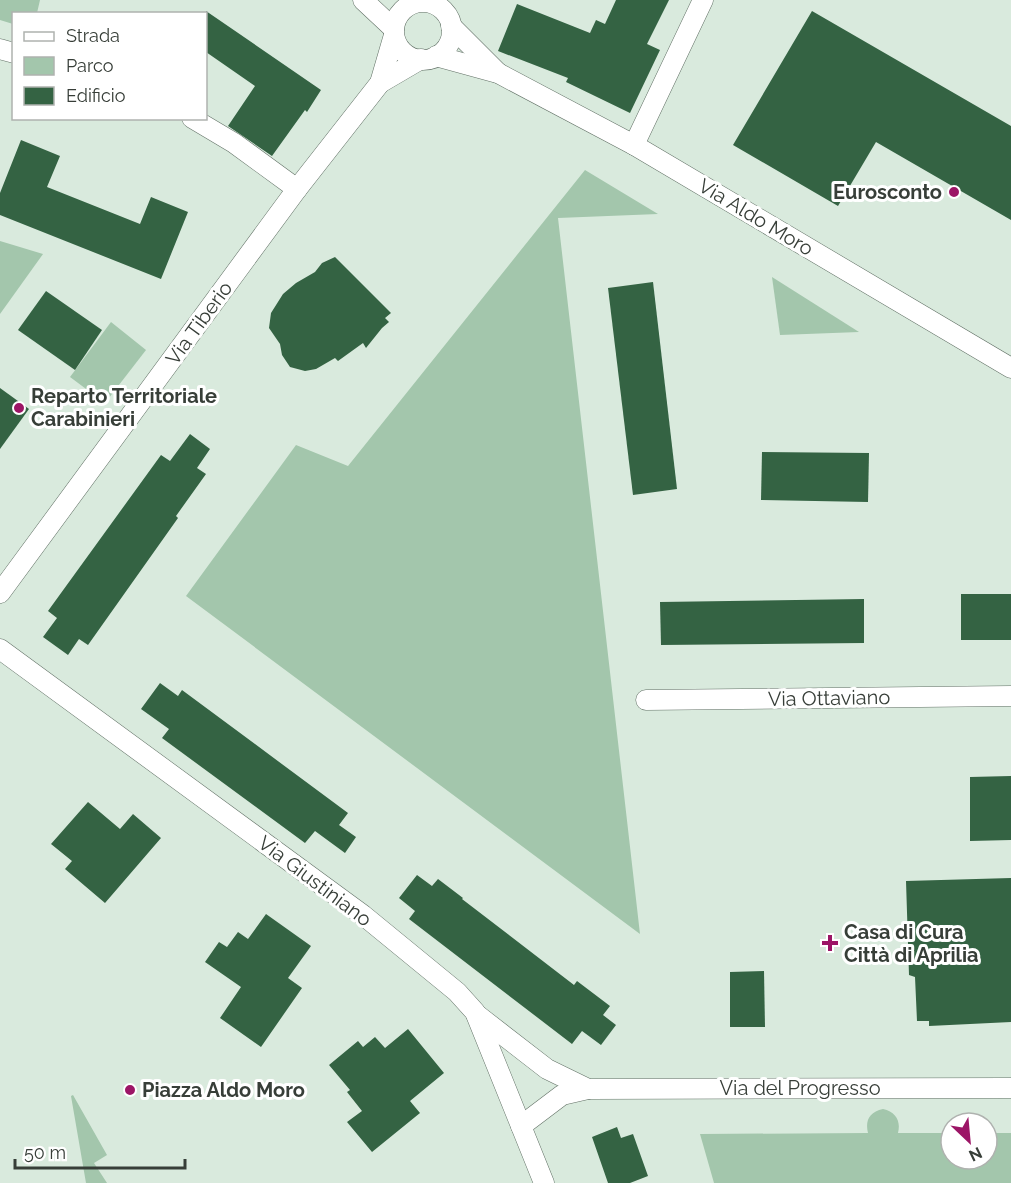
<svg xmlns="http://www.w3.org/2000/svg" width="1011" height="1183" font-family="Raleway,sans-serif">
	<rect width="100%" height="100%" fill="#d9eadd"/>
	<!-- green -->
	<g fill="#a3c6ac">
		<path d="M0,0h40l-3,13 -23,1 -1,10 -13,-4z"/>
		<path d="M585,170l73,44 -100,4 82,716 -454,-338 110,-151 52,21z"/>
		<path d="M0,241l43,13 -43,60z"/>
		<path d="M772,277l87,55 -79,3z"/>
		<path d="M111,322l35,28 -41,53 -35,-26z"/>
		<path d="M73,1095l34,60 -13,8 13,20h-21l-15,-87z"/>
		<path d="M883,1109c13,3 18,12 15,24h53v26h36v-26h24v50h-297l-14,-49 168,-1c-3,-12 1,-21 15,-24z"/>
	</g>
	<!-- building -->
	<g fill="#346343">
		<path d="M616,0h53l-22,44 13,6 -30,63 -64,-31 2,-4 -70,-27 19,-47 73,29 6,-13 9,4z"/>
		<path d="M206,11l115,79 -14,22 -2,-2 -33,46 -44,-30 27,-40 -49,-34z"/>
		<path d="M812,11l199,115v94l-135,-78 -38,64 -105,-61z"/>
		<path d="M21,140l39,16 -13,31 93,37 11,-27 37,15 -27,67 -161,-64v-22z"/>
		<path d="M335,257l56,56 -6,5 4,4 -7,6 -16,20 -3,-5 -25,18 -3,-3 -19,11 -11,2 -15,-4 -8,-12 -2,-11 -11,-16 2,-15 12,-19 13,-11 19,-11 7,-9z"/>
		<path d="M653,282l24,207 -44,6 -25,-207z"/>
		<path d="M46,291l56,39 -27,40 -57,-40z"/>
		<path d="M0,388l29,21 -29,40z"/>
		<path d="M190,434l20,15 -13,19 9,6 -30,42 2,2 -90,127 -9,-6 -11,16 -25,-18 14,-19 -9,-7 113,-156 9,6z"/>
		<path d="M762,452l107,1 -1,49 -107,-2z"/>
		<rect x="961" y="594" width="50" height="46"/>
		<path d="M864,599v44l-203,2 -1,-43z"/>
		<path d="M160,683l18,13 4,-6 166,123 -9,12 17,12 -11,16 -30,-22 -10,12 -143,-105 7,-9 -28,-20z"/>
		<path d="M1011,776v64l-41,1v-64z"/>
		<path d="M88,802l32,27 13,-15 28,24 -56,65 -40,-34 7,-8 -21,-17z"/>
		<path d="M417,875l15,11 6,-7 25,19 -1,1 112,86 3,-4 33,25 -7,9 13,10 -15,20 -19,-14 -10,13 -163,-125 6,-8 -16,-13z"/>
		<path d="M1011,878v144l-82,4v-5h-12l-2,-44 -6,-2 -3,-94z"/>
		<path d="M266,914l45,32 -23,32 14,10 -41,59 -41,-29 21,-31 -36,-25 14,-20 8,5 11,-15 10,7z"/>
		<path d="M764,971l1,56h-35v-55z"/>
		<path d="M408,1029l36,44 -34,28 10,12 -48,39 -25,-30 15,-11 -15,-19 3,-2 -21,-25 29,-24 5,6 12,-10 10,11z"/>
		<path d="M617,1127l4,11 12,-4 15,42 -18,7h-22l-16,-46z"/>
	</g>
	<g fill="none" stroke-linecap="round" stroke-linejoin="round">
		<!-- street casing -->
		<g stroke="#627166" stroke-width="21">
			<g id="street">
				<path d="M363,0l31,29"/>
				<circle cx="423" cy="31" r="29"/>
				<path d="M451,26l47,47"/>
				<path d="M0,49l14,4"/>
				<path d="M436,56l62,17 136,72 377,223"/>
				<path d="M380,83l41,-24"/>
				<path d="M192,118l42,25 63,46"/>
				<path d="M634,145l69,-145"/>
				<path d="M0,593l297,-404 83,-106 14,-48"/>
				<path d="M0,649l363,266 94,77 18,20 69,171"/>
				<path d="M646,700l365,-4"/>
				<path d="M476,1014l71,55 41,20 423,-1"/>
				<path d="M521,1126l41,-31 26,-6"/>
			</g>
		</g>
		<!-- street -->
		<use href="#street" stroke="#fff" stroke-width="20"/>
	</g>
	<!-- markers -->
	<g fill="#9c1566" stroke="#fff" stroke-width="2">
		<circle cx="954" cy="192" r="6"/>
		<circle cx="19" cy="408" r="6"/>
		<path d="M827 934h6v6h6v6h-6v6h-6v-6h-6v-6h6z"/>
		<circle cx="130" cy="1090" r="6"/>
	</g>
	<g text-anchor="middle" stroke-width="6" stroke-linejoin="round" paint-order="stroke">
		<!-- poi labels -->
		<g font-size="20" font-weight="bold" fill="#373e38" stroke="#fff" text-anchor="start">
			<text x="942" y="199" text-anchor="end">Eurosconto</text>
			<text x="31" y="403">Reparto Territoriale<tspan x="31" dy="23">Carabinieri</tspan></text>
			<text x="844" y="939">Casa di Cura<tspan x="844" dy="23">Città di Aprilia</tspan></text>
			<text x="142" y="1097">Piazza Aldo Moro</text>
		</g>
		<!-- street labels -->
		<g font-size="20" fill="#373e38" stroke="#fff">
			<text transform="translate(756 217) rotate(31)" y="7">Via Aldo Moro</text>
			<text transform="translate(199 323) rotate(-54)" y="7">Via Tiberio</text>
			<text transform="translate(829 698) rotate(-1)" y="7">Via Ottaviano</text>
			<text transform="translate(315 881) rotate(37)" y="7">Via Giustiniano</text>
			<text x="800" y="1095">Via del Progresso</text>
		</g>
	</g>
	<!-- legend -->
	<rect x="12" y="12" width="195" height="108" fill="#ffffff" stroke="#afb2af" stroke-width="1.5"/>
	<rect x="24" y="32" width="30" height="9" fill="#ffffff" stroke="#afb2af" stroke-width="1.5"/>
	<text x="66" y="42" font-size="18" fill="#373e38">Strada</text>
	<rect x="24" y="57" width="30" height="18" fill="#a3c6ac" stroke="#afb2af" stroke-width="1.5"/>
	<text x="66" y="72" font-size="18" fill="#373e38">Parco</text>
	<rect x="24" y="87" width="30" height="18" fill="#346343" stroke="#afb2af" stroke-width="1.5"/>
	<text x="66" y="102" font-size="18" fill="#373e38">Edificio</text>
	<!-- north arrow -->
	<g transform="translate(969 1141) rotate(154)"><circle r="28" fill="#ffffff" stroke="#afb2af" stroke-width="1.5"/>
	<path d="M0-4.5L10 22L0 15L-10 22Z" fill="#9c1566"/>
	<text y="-9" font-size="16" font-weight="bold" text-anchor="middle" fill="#373e38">N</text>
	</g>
	<!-- scale -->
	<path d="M15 1159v9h170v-9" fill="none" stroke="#373e38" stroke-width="3"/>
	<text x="24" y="1159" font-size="18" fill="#373e38" stroke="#ffffff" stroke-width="4.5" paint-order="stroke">50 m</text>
</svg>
